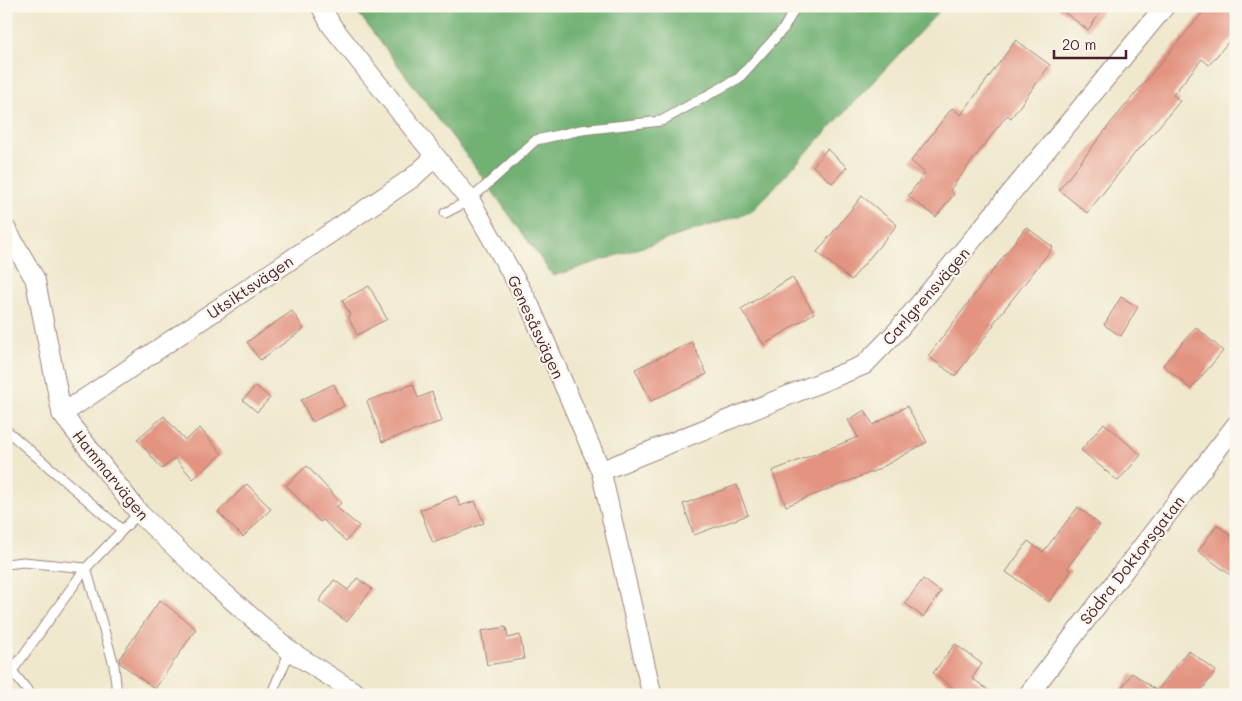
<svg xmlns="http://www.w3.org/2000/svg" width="1242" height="701" font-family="Mali,sans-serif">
	<rect width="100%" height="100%" fill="#fbf7ec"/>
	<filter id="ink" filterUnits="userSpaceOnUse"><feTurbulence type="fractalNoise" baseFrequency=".02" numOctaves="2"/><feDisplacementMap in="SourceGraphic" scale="10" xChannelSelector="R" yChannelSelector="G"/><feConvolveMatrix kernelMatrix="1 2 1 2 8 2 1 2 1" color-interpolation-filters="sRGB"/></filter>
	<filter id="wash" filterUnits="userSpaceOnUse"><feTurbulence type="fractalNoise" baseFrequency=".0096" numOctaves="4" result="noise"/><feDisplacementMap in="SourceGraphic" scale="20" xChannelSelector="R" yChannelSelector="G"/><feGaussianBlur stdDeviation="1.12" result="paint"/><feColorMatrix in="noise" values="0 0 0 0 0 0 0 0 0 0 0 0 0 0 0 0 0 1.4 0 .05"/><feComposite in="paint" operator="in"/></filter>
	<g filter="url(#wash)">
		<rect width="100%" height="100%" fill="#efe8cd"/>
		<!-- forest -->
		<path fill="#71b173" stroke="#5e684f" d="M353,6h591l-193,206 -198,64 -83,-116z"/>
		<g id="blocks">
			<!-- building -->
			<g fill="#e39380">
				<path d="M1056,6h49l-17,24z"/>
				<path d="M1208,6h28v27l-27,32 -7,-6 -29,36 7,6 -40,48 -1,-1 -52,65 -28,-23 51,-66z"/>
				<path d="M1016,40l34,25 -39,53 -4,-3 -57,75 4,4 -18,23 -28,-21 17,-23 -14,-12 41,-53 9,7z"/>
				<path d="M827,149l20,18 -15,16 -19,-17z"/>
				<path d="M862,196l35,29 -46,55 -34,-28z"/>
				<path d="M1026,227l27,20 -60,77 1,1 -39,51 -27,-20z"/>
				<path d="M792,277l22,36 -50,32 -23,-36z"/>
				<path d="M369,286l18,33 -30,16 -9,-19 2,-1 -8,-15z"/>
				<path d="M1121,297l17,10 -17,29 -17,-11z"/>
				<path d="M292,311l12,18 -44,31 -13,-18z"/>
				<path d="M1196,327l27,24 -32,38 -28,-24z"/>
				<path d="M692,342l15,32 -56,27 -16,-32z"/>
				<path d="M334,384l10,22 -32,16 -11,-22z"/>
				<path d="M413,384l5,14 14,-6 10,29 -60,21 -15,-41z"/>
				<path d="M256,386l14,12 -13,14 -14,-12z"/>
				<path d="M907,406l20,36 -50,28 -91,36 -14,-35 86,-34 -10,-17 17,-10 8,15z"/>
				<path d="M164,416l21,24 15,-12 22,26 -29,25 -18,-21 -13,11 -25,-30z"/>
				<path d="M1104,423l37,32 -23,26 -37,-31z"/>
				<path d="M307,466l34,37 -5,4 23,19 -13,15 -23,-21 -3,2 -34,-37z"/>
				<path d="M247,484l24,25 -28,28 -25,-25z"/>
				<path d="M737,485l11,30 -54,20 -11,-31z"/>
				<path d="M456,496l4,10 15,-5 9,22 -51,20 -13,-33z"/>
				<path d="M1078,507l22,18 -33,43 4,3 -22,31 -43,-30 22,-31 15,11z"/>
				<path d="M1217,525l19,15v39l-38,-28z"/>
				<path d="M357,578l15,11 -25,33 -28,-21 15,-21 14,10z"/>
				<path d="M923,579l18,13 -18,25 -18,-14z"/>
				<path d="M160,600l36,29 -41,60 -35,-26 -1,-4z"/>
				<path d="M506,627l2,11 12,-3 4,24 -37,6 -6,-34z"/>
				<path d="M955,644l27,20 -10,14 23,17h-32l-30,-22z"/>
				<path d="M1188,650l28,21 -18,24h-81l15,-22 25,18z"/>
			</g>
		</g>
	</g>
	<g filter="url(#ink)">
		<use href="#blocks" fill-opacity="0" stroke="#9c847c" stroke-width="1"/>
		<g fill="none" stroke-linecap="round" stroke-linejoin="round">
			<!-- service casing -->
			<g stroke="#9c847c" stroke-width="11">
				<g id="service">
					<path d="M445,213l25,-13 66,-60 45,-10 80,-9 78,-43 45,-50 12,-22"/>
					<path d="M6,430l116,100"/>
					<path d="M6,564l17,-2 63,6 28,97 3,30"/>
					<path d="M31,695l-19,-24 74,-103 53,-55"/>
					<path d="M271,695l19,-44"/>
				</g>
			</g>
			<!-- minor casing -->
			<g stroke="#9c847c" stroke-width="21">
				<g id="minor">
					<path d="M321,6l10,19 139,175 59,104 72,167 51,224"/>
					<path d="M6,229l29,50 27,135 77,99 77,73 74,65 69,44"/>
					<path d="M62,414l350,-236 23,-21"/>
					<path d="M601,471l263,-106 34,-35 267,-324"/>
					<path d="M1028,695l208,-270"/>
				</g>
			</g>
			<!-- service -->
			<use href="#service" stroke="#fff" stroke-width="9"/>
			<!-- minor -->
			<use href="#minor" stroke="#fff" stroke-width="19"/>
		</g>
	</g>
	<g text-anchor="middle" stroke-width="4.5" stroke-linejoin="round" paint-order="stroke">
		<!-- street labels -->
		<g font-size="16" fill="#4a1f2b" stroke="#fbf7ec">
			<text transform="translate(250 287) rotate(-34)" y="6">Utsiktsvägen</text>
			<text transform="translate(926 296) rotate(-49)" y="6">Carlgrensvägen</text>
			<text transform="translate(536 327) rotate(65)" y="6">Genesåsvägen</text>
			<text transform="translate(111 475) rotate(51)" y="6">Hammarvägen</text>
			<text transform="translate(1132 560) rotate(-52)" y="6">Södra Doktorsgatan</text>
		</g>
	</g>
	<!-- margin -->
	<rect width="1242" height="701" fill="none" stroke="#fbf7ec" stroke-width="25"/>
	<!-- scale -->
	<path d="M1054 50v8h72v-8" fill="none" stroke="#4a1f2b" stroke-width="2.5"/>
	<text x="1062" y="50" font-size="15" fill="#4a1f2b" stroke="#fbf7ec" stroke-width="4" paint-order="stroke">20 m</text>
</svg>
